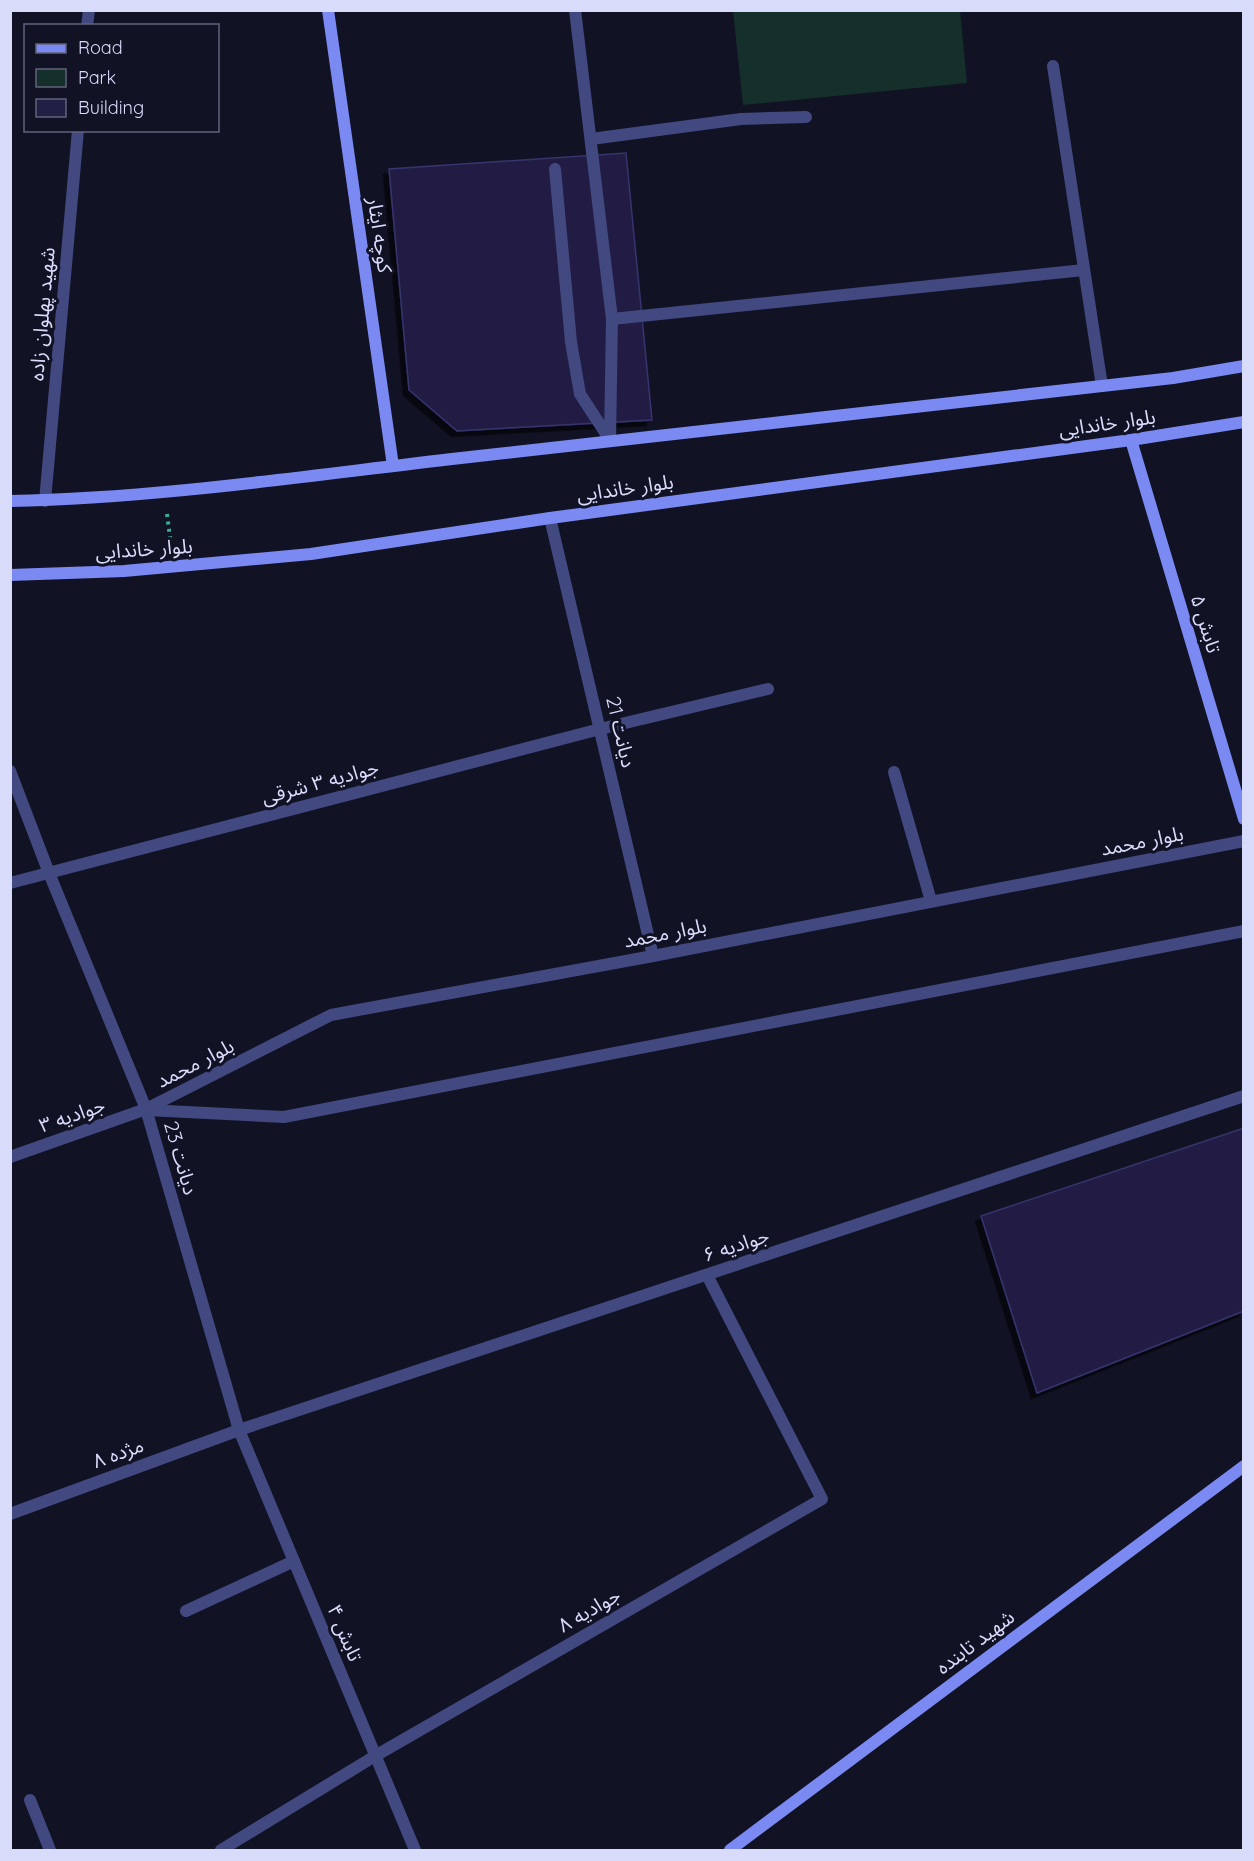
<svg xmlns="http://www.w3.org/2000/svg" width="1254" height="1861" font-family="Quicksand,'Noto Sans Arabic',sans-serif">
	<defs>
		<filter id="shadow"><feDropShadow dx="-5.5" dy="5.5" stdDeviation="0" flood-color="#0009"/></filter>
	</defs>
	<rect width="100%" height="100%" fill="#121225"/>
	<!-- green -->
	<path fill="#152f2a" d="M733,11h227l7,72 -224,22z"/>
	<!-- building -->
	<g fill="#211f44" stroke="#36346e" stroke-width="1.5" filter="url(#shadow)">
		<path d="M626,153l26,267 -195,11 -48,-41 -20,-221z"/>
		<path d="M1244,1128v183l-207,82 -56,-177z"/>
	</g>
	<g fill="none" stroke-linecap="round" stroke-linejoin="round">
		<!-- path -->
		<path stroke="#3bad94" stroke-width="4" stroke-dasharray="3 4.5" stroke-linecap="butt" d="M167,514l4,31"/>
		<!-- lane -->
		<g stroke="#414980" stroke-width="12">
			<path d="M575,10l37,309 -2,122"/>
			<path d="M1053,66l49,320"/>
			<path d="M591,139l150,-20 65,-2"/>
			<path d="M555,169l16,173 9,52 30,46"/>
			<path d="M612,319l472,-49"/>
			<path d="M186,1611l108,-50"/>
			<path d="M30,1800l20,50"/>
		</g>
		<!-- street -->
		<g stroke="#414980" stroke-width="12">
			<path d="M87,26l2,-16"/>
			<path d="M45,501l33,-371"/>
			<path d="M550,518l103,438"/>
			<path d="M10,771l39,102 97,236 93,321 176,420"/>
			<path d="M894,772l37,129"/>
			<path d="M10,883l590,-154 168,-40"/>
			<path d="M147,1110l137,7 960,-186"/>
			<path d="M10,1157l136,-48 185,-94 322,-59 591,-115"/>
			<path d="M10,1514l229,-84 1005,-334"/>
			<path d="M221,1850l154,-94 447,-257 -115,-224"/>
		</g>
		<!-- secondary -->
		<g stroke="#7a8af2" stroke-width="12">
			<path d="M328,10l65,456"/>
			<path d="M1131,440l113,379"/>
			<path d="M10,501c151,-3 301,-26 451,-43 237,-27 475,-53 712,-80l71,-12"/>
			<path d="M10,575l114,-4 187,-17 239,-36 581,-78 113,-18"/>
			<path d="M730,1850l514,-384"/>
		</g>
	</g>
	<g text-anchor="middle" stroke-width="6" stroke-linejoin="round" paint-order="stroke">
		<!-- street labels -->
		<g font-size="20" fill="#d9dbfb" stroke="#121225">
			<text transform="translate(380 235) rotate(82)" y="7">کوچه ایثار</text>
			<text transform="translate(42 314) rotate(-85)" y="7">شهید پهلوان زاده</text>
			<text transform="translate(1107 423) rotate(-8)" y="7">بلوار خاندایی</text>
			<text transform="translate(625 488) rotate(-8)" y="7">بلوار خاندایی</text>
			<text transform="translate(144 549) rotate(-4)" y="7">بلوار خاندایی</text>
			<text transform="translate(1206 624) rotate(73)" y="7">تابش ۵</text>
			<text transform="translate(621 732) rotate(77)" y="7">دیانت 21</text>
			<text transform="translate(320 782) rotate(-15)" y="7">جوادیه ۳ شرقی</text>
			<text transform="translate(1142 841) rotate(-11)" y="7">بلوار محمد</text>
			<text transform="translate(665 933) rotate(-11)" y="7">بلوار محمد</text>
			<text transform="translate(195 1063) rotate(-27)" y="7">بلوار محمد</text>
			<text transform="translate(72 1115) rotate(-19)" y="7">جوادیه ۳</text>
			<text transform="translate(181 1158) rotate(74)" y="7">دیانت 23</text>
			<text transform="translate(736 1245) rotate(-18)" y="7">جوادیه ۶</text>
			<text transform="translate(118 1453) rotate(-20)" y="7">مژده ۸</text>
			<text transform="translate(589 1610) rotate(-30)" y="7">جوادیه ۸</text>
			<text transform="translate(345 1633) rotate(67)" y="7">تابش ۴</text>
			<text transform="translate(975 1642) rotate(-37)" y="7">شهید تابنده</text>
		</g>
	</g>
	<!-- border -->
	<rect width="1254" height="1861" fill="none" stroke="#d9dbfb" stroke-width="24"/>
	<!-- legend -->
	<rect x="24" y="24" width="195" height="108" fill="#121225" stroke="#62627b" stroke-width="1.5"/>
	<rect x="36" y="44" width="30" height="9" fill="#7a8af2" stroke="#62627b" stroke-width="1.5"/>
	<text x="78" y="54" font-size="18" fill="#d9dbfb">Road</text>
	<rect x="36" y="69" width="30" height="18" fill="#152f2a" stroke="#62627b" stroke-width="1.5"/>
	<text x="78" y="84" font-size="18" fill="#d9dbfb">Park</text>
	<rect x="36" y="99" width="30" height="18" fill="#211f44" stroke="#62627b" stroke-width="1.5"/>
	<text x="78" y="114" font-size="18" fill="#d9dbfb">Building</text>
</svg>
